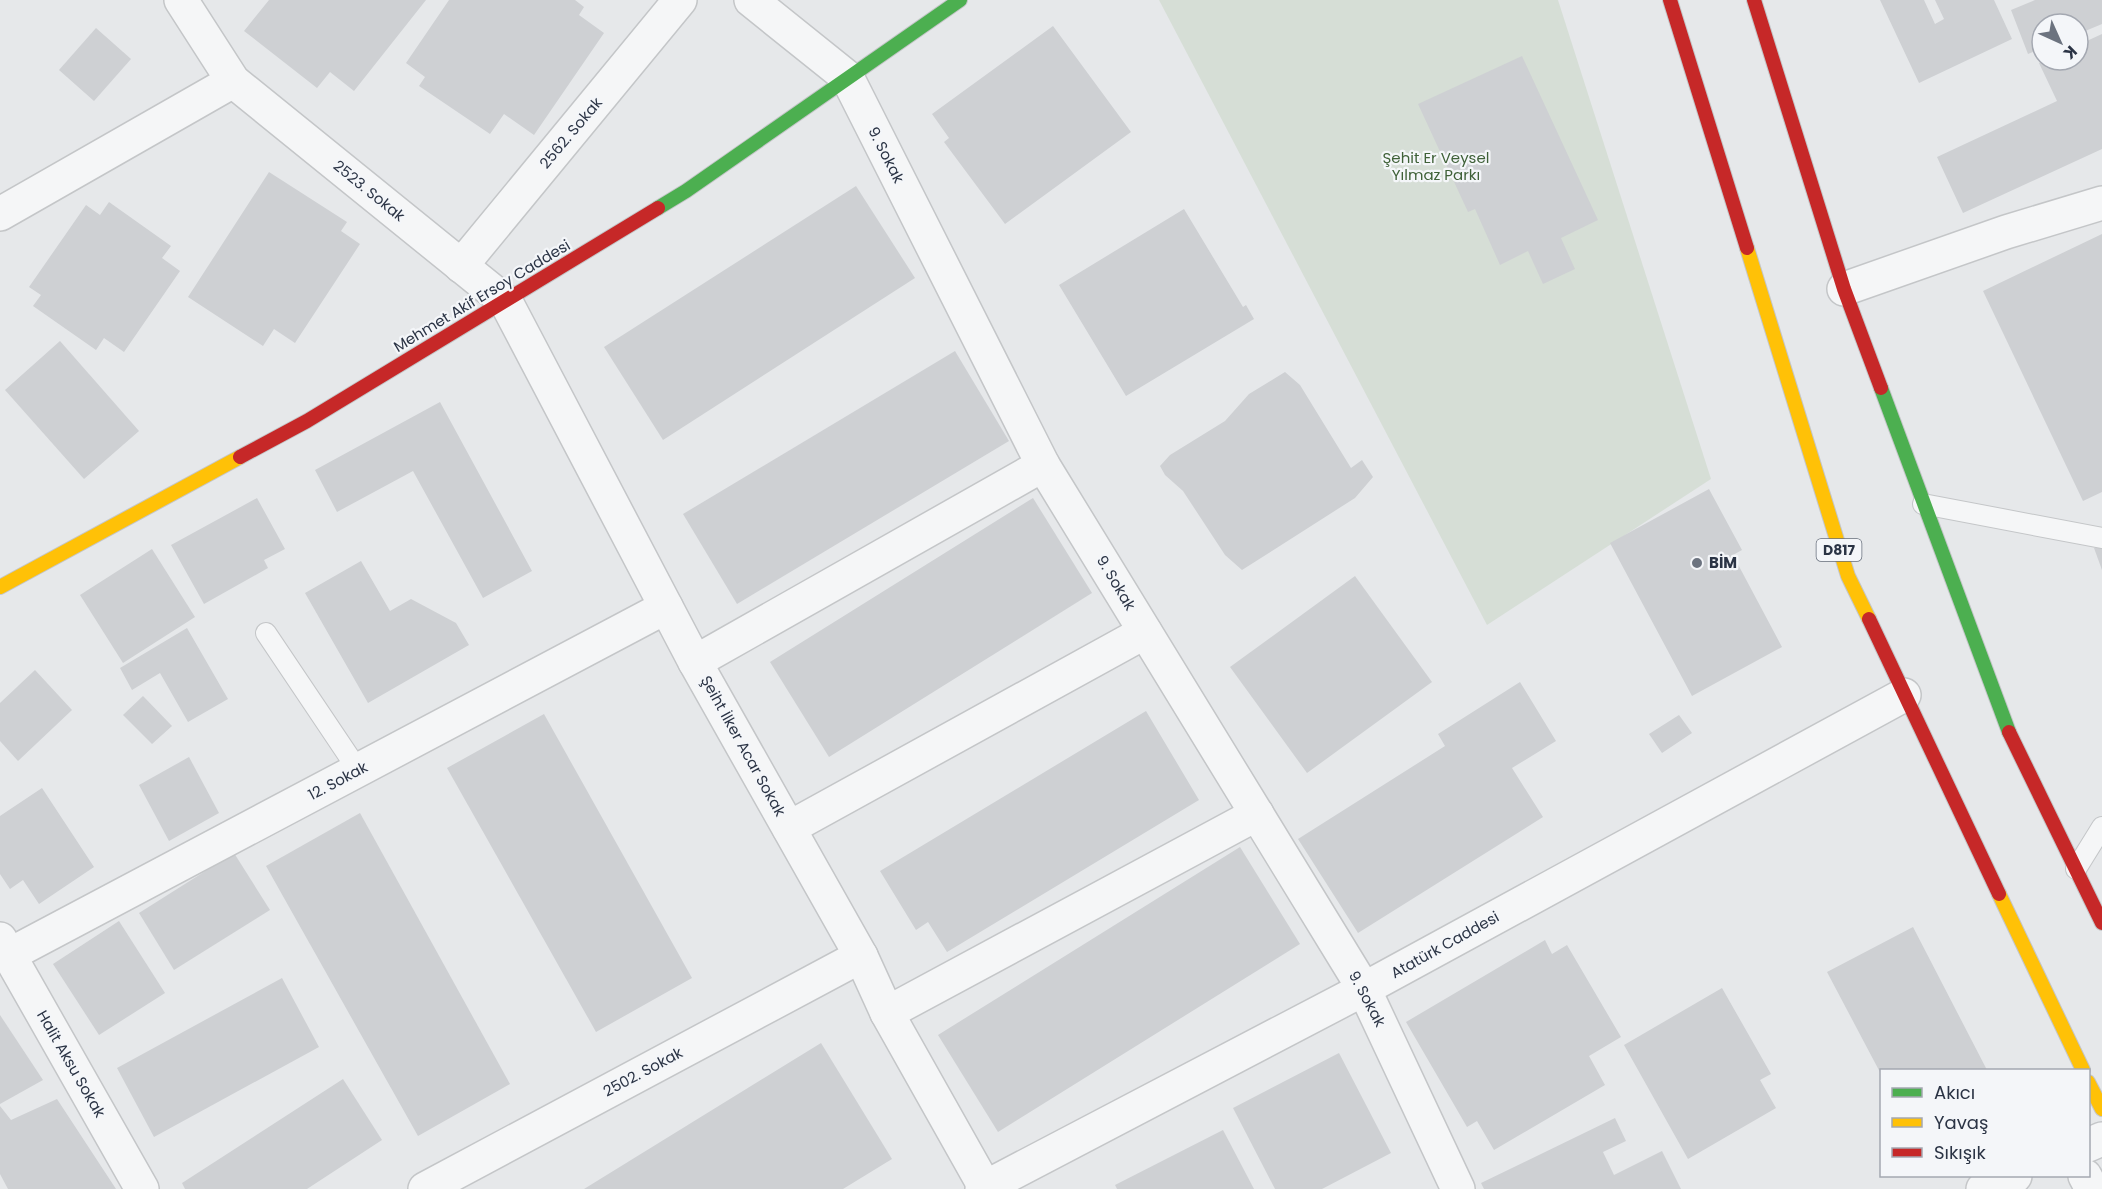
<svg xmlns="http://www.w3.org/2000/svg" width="2102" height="1189" font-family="Poppins,sans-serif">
	<rect width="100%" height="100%" fill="#e6e8ea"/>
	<!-- green -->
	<path fill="#d6ded6" d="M1159,0h399l153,479 -224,146z"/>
	<!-- building -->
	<g fill="#ced0d3">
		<path d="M269,0h157l-72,91 -24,-19 -13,16 -73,-57z"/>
		<path d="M449,0h126l9,7 -5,8 25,18 -70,102 -30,-21 -14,20 -71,-48 6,-9 -19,-14z"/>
		<path d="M1880,0h44l11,24 9,-5 -9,-19h59l18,39 -93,44z"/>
		<path d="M2035,0h67v24l-24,10v-10h-36v24l-14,6 -17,-44z"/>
		<path d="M1053,26l78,106 -126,92 -61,-82 5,-4 -17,-24z"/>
		<path d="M96,28l35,31 -37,42 -35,-31z"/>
		<path d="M2102,34v115l-139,64 -26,-56 120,-56 -18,-38 7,-3h32v-15z"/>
		<path d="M1522,56l76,164 -37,18 14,31 -32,15 -15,-33 -28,14 -25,-56 -7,3 -50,-108z"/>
		<path d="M269,172l78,50 -6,9 19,13 -65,99 -21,-14 -11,17 -75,-49z"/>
		<path d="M856,186l59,92 -252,162 -59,-93z"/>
		<path d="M109,202l62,44 -9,12 18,13 -56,81 -20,-14 -8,12 -63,-44 8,-11 -12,-8 57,-82 14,10z"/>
		<path d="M1184,209l59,98 3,-2 8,14 -128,77 -67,-111z"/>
		<path d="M2102,234v258l-19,9 -100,-210z"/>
		<path d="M60,341l79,90 -55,48 -79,-89z"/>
		<path d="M955,351l54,90 -272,163 -54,-90z"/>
		<path d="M1285,372l15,13 51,83 11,-8 11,17 -18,21 -113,72 -17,-15 -42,-64 -18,-16 -5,-9 10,-11 55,-34 24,-27z"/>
		<path d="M440,402l92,169 -49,27 -70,-127 -76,41 -22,-42z"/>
		<path d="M1709,489l33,61 -9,5 49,92 -90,49 -82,-153z"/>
		<path d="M257,498l28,51 -21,11 4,8 -64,36 -33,-59z"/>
		<path d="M1033,498l59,95 -263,164 -59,-95z"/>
		<path d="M2102,546v24l-8,-22z"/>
		<path d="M152,549l43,68 -72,46 -43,-68z"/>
		<path d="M361,561l29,50 21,-12 45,24 13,22 -101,58 -63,-110z"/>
		<path d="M1355,576l77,106 -125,91 -77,-106z"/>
		<path d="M187,628l41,71 -40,23 -28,-49 -28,17 -12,-22z"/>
		<path d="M35,670l37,40 -54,51 -18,-20v-38z"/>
		<path d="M1520,682l36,59 -44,27 31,49 -185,116 -60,-94 147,-93 -7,-12z"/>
		<path d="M143,696l29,30 -20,18 -29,-29z"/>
		<path d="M1146,711l53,89 -252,152 -19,-30 -12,8 -36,-59z"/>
		<path d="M544,714l148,264 -96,54 -149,-264z"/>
		<path d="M1679,715l13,18 -30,20 -13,-19z"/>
		<path d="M189,757l30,56 -50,28 -30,-56z"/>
		<path d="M42,788l52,79 -55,37 -16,-24 -13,9 -10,-15v-58z"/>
		<path d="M360,813l150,271 -92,52 -152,-270z"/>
		<path d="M1240,847l60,97 -302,188 -60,-97z"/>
		<path d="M234,853l36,57 -96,60 -35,-57z"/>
		<path d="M119,921l46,72 -66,42 -46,-71z"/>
		<path d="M1913,927l74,143h-105v6l-55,-104z"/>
		<path d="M1545,940l7,14 15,-9 54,92 -32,19 16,29 -111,65 -17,-29 -10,6 -61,-105z"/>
		<path d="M282,978l37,69 -165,90 -37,-69z"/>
		<path d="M1722,988l49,86 -11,6 16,28 -88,51 -64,-114z"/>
		<path d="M0,1015l43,65 -43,24z"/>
		<path d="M821,1043l71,116 -49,30h-259z"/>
		<path d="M1339,1053l52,100 -69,36h-47l-42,-81z"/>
		<path d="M343,1079l39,61 -75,49h-122l-3,-6z"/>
		<path d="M57,1099l59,90h-108l-8,-15v-68l11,14z"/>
		<path d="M1615,1118l11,23 -23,11 11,23 48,-24 19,38h-197l-3,-6z"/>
		<path d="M1223,1130l31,59h-137l-2,-4z"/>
	</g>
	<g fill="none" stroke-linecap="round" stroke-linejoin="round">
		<!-- lane casing -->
		<g stroke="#c4c6c8" stroke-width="22">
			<g id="lane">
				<path d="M1923,504l179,34"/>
				<path d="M266,633l92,137"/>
				<path d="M2076,869l26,-42"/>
			</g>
		</g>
		<!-- street casing -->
		<g stroke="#c4c6c8" stroke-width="36">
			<g id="street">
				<path d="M181,0l52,81 273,221 189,360 166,294 26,57 98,174"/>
				<path d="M751,0l96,77 196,388 321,524 94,200"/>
				<path d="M0,214l233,-133"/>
				<path d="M461,266l219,-266"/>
				<path d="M1844,289l162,-57 96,-29"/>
				<path d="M695,662l348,-197"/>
				<path d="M789,828l356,-196"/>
				<path d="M0,939l142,250"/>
				<path d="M9,955l657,-348"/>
				<path d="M887,1013l370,-199"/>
				<path d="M2088,1145l14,-6"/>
				<path d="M2085,1176l7,13"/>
				<path d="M425,1189l436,-233"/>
				<path d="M982,1189l382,-200 540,-294"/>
				<path d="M1983,1189l32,-13"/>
			</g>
		</g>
		<!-- fast casing -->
		<g stroke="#c4c6c8" stroke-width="16">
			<g id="fast">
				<path d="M658,208l28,-17 274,-191"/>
				<path d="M1881,388l128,344"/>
			</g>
		</g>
		<!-- slow casing -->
		<g stroke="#c4c6c8" stroke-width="16">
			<g id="slow">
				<path d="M1747,248l101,328 21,43"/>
				<path d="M0,587l240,-130"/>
				<path d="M1999,894l84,176"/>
				<path d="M2088,1082l14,27"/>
			</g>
		</g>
		<!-- jam casing -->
		<g stroke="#c4c6c8" stroke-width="16">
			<g id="jam">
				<path d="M1670,0l77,248"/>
				<path d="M1754,0l90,289 37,99"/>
				<path d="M240,457l67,-36 351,-213"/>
				<path d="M1869,619l130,275"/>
				<path d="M2009,732l93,191"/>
			</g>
		</g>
		<!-- lane -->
		<use href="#lane" stroke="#f5f6f7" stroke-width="20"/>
		<!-- street -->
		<use href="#street" stroke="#f5f6f7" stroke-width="33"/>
		<!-- fast -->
		<use href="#fast" stroke="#4caf50" stroke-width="14"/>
		<!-- slow -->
		<use href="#slow" stroke="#ffc107" stroke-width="14"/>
		<!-- jam -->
		<use href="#jam" stroke="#c62828" stroke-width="14"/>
	</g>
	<!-- markers -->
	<circle fill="#6c737f" stroke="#f4f6f9" stroke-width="2" cx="1697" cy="563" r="6"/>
	<g text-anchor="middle" stroke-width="4.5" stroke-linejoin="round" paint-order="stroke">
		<!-- shield labels -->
		<rect fill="#f4f6f9" stroke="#676e7b" stroke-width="1.5" x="1816.5" y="539" width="45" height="22" rx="4.5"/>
		<g font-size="14" font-weight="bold" fill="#2b3445">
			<text x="1839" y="555">D817</text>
		</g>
		<!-- street labels -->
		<g font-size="15" fill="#2b3445" stroke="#f4f6f9">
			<text transform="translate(571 133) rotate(-50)" y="5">2562. Sokak</text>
			<text transform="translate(886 155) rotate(63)" y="5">9. Sokak</text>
			<text transform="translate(369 191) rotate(39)" y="5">2523. Sokak</text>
			<text transform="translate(482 296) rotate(-31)" y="5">Mehmet Akif Ersoy Caddesi</text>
			<text transform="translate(1116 583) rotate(59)" y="5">9. Sokak</text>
			<text transform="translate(743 746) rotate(61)" y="5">Şeiht İlker Acar Sokak</text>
			<text transform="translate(338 781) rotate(-28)" y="5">12. Sokak</text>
			<text transform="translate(1445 945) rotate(-29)" y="5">Atatürk Caddesi</text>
			<text transform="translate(1367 999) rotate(62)" y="5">9. Sokak</text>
			<text transform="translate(71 1064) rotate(60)" y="5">Halit Aksu Sokak</text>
			<text transform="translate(643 1072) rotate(-28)" y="5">2502. Sokak</text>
		</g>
		<!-- park labels -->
		<g font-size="15" fill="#3f6138" stroke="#f4f6f9">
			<text x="1436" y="163">Şehit Er Veysel<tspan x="1436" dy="17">Yılmaz Parkı</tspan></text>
		</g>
		<!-- poi labels -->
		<g font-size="15" font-weight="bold" fill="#2b3445" stroke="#f4f6f9" text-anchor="start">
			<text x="1709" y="568">BİM</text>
		</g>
	</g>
	<!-- legend -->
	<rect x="1880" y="1069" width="210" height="108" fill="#f4f6f9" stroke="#a4a8b1" stroke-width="1.5"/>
	<rect x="1892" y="1088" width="30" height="9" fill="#4caf50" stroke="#a4a8b1" stroke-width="1.5"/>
	<text x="1934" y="1099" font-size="18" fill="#2b3445">Akıcı</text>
	<rect x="1892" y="1118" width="30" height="9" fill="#ffc107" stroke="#a4a8b1" stroke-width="1.5"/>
	<text x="1934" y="1129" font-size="18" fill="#2b3445">Yavaş</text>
	<rect x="1892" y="1148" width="30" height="9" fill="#c62828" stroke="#a4a8b1" stroke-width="1.5"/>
	<text x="1934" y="1159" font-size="18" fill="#2b3445">Sıkışık</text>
	<!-- north arrow -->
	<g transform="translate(2060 42) rotate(135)"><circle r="28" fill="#f4f6f9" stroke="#a4a8b1" stroke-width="1.5"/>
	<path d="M0-4.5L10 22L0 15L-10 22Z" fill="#6c737f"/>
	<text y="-9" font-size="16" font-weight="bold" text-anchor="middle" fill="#2b3445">K</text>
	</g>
</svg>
